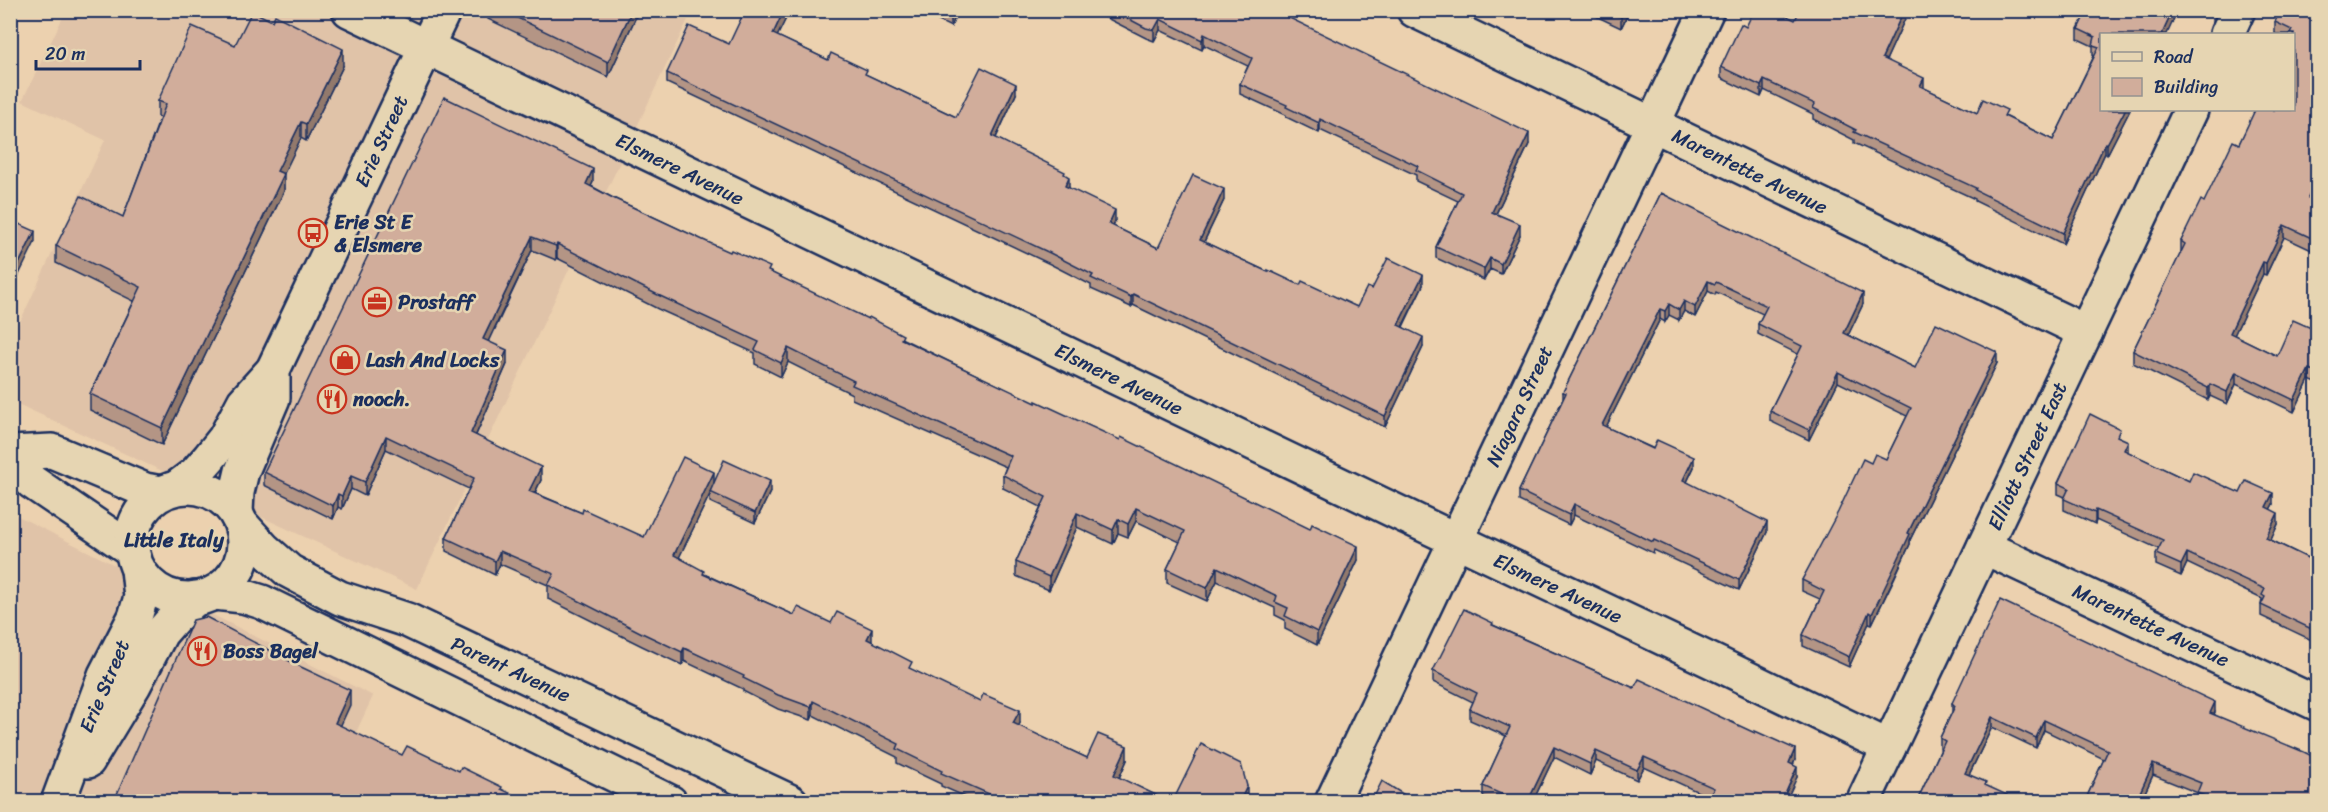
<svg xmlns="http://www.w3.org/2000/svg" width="2328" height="812" font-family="Sriracha,sans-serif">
	<rect width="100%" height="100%" fill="#ecd1af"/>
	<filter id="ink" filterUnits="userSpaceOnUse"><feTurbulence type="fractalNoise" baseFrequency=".0167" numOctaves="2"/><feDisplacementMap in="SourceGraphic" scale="12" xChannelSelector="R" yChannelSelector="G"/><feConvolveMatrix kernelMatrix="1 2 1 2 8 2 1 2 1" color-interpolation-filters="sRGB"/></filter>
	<g filter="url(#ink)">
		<!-- built -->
		<g fill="#e0c3a8">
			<path d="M66,11h626l-275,578 -406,-188v-60l94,-201 -83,-39z"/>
			<path d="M10,512l363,184 -49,105h-313z"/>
		</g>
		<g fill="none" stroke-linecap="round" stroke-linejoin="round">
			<!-- street casing -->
			<g stroke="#1b2f5e" stroke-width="38">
				<g id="street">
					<path d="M349,10l1048,502 323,153 169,82"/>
					<path d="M1414,10l672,322"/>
					<path d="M2227,34l11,-24"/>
					<path d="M1984,547l334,157"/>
					<path d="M88,761l46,-76 27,-52 14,-16 21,-19"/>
					<path d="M58,802l47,-127 30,-58 6,-20 -3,-28"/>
					<path d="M1332,802l375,-792"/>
					<path d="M1863,802l328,-692"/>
				</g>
			</g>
			<!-- secondary casing -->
			<g stroke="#1b2f5e" stroke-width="38">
				<g id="secondary">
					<path d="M10,453l42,-2 93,39 16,3"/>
					<path d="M10,459l22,23 100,68"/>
					<path d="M179,486l16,-12 14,-16 16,-20 19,-36 29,-32 171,-360"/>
					<circle cx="188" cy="543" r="56"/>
					<path d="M236,512l1,-20 5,-21 31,-73v-28"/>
					<path d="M242,525l22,24 25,22 51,27 67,22 384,182"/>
					<path d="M215,593l28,3 19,6 408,200"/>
				</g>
			</g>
			<!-- street -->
			<use href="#street" stroke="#e6d5b2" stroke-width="33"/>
			<!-- secondary -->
			<use href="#secondary" stroke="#e6d5b2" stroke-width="33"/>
		</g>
		<!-- wall -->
		<g fill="#b49585" stroke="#1b2f5e" stroke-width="1.5">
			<path d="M488,10h151l-31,67 -120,-58z"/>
			<path d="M790,10l-13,26 51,24 39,15 89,42 60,-23 -20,44 69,37 4,13 46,33 -2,5 45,22 66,-48 -20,42 64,30 89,35 15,-18 51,-4 -20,42 20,20 -38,80 -252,-122 -2,2 -40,-18v-4l-41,-21 -383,-181v-10l62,-29z"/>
			<path d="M920,10h38l-7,17 -31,-15z"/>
			<path d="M1091,10h182l256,134 -33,70 24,21 -19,39 -11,-5 -6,11 -48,-22v-11l22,-46 -42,-20v-6l-96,-45 -1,3 -33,-16v-2l-46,-21v-10l8,-18 -44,-21 -2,5 -42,-20 -6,11 -8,-3z"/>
			<path d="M1583,10h47l-9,18z"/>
			<path d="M1909,10l-23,50 38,28 53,25 30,4 46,23 41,-84 -1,-1v-9l-15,-7v-10l100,-19 -76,100h28l-23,45 -2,-2 -42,91 -88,-43v-2l-121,-56v-3l-41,-21v-5l-49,-24 -3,7 -40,-19v-11l25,-40 49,-7 54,-2z"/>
			<path d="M2318,10v178l-6,12 6,3v50l-34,-16 -18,38 -3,-1 -29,61 43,21 41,-25 -2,52 -7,-3 -15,32 -58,-28 -9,20 -17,-8 -2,4 -75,-37v-12l48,-98v-12l58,-97 55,-110h-19v-12z"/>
			<path d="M343,66l-37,75 -5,-3 -18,36 1,17 -122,254 -72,-35v-16l44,-93 -78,-38v-17l67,-29 37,-99 -2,-1v-16z"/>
			<path d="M593,182l-2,4 22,12 157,74 133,67 455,221 -41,85 -32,-16v-9l-10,-5v-7l-58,-27 -10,20 -40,-18v-14l13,-27 -44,-21 -8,16 -10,-4 -5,11 -36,-17 -28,63 -33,-14v-14l25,-55 -38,-19v-13l3,-8 -154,-68v-5l-64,-32 -7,15 -26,-13v-11l-97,-44 -101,-51 -1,2 -24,-10 -43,92 18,22 -31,71 65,45 -6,13 47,20 62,24 70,-54 56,9 -15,31 -45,-21v-8l-31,63 25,17 90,41 37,8 41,19 40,28 108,53 -2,3 69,32 40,2 -8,18 49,23h-193l-34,-15v-2l-44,-21v-6l-84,-42 -2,5 -33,-11 -35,-18v-2l-59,-28 -2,4 -40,-19 -94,-47v-14l-48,-21 -5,11 -49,-24v-13l23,-49 -83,-40 -21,47 -14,-7 -9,20 -4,-2 -5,12 -69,-34v-13z"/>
			<path d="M1661,193l202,111 -15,31 67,33 82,-5 -87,177v4l-16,35 -22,45 -3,-1 -20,44 -46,-21v-11l17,-36 -18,-8v-11l69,-117 15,-4 21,-43 -69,-34 -29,58 -39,-19v-10l28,-57 -40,-20v-10l5,-10 -47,-22 -1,3 -7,-4 -13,26 -11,-6 -5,9 -10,-5 -4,7 -5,-3 -54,108 88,40 -7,15 80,50 -28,58 -85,-40 -1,3 -79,-38 -5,10 -50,-24v-10l44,-92v-7z"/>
			<path d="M2120,438l8,14 61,29 51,12 33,11 -3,5 8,15 -7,16 47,23v80l-57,-27v-11l1,-6 -75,-36 -6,13 -25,-11v-11l3,-5 -63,-29 -1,4 -31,-14v-11l1,-2 -7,-3v-11z"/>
			<path d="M1493,625l302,135 -2,5 4,12 -88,20 -65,-30 -7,13 -41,-19 -6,14 -36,-18 -21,44h-39l-11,-5v-10l23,-50 -36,-16v-11l3,-7 -40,-20v-11z"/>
			<path d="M1952,703l263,9 -1,2 104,87h-121l1,-8 -45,-18 -12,26h-56l19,-42 -60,-29 -8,18 -44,-21 -23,48 17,11 21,15h-90l24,-52h-1v-11l12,-26z"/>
		</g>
		<!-- shaded-wall -->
		<g fill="#92796c" stroke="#1b2f5e" stroke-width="1.5">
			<path d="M632,10h7l-31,67v-15z"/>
			<path d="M784,10h6l-17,35v-11z"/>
			<path d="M954,10h4l-7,17v-11z"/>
			<path d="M1625,10h5l-9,18v-11z"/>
			<path d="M1904,10h5l-27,59v-11z"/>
			<path d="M2173,10h5l-11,24h-5z"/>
			<path d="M1160,19v11l-6,11v-11z"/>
			<path d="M1204,34v11l-2,5v-10z"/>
			<path d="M343,49v17l-37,75v-17z"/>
			<path d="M1924,78v11l-4,-3z"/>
			<path d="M1764,80v10l-3,7v-11z"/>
			<path d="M1016,84v10l-24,52v-10z"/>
			<path d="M2125,110h5l-23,45v-11z"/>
			<path d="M1320,119v11l-1,3v-10z"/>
			<path d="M301,122v16l-24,50v-17z"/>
			<path d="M1529,133v11l-37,78v-10z"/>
			<path d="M2105,143v10l-42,91v-11z"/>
			<path d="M593,169v13l-7,15v-13z"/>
			<path d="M284,174v17l-122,254v-17z"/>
			<path d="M1069,177v11l-4,-2z"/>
			<path d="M2318,177v11l-10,22v-12z"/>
			<path d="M1224,189v11l-24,50v-10z"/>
			<path d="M1115,210v11l-6,14v-11z"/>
			<path d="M1520,224v11l-19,39v-10z"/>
			<path d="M2284,225v12l-18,38v-12z"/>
			<path d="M35,231v11l-25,51v-11z"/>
			<path d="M532,237v13l-49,102v-13z"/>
			<path d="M557,244v14l-1,2v-14z"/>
			<path d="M1490,258v11l-6,11v-11z"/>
			<path d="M2263,262v12l-33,70v-11z"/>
			<path d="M1423,275v10l-25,50v-10z"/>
			<path d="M1708,281v10l-13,26v-10z"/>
			<path d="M1863,293v11l-19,40v-11z"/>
			<path d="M1133,294v11l-2,2v-10z"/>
			<path d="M1684,301v10l-5,9v-10z"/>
			<path d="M1669,304v11l-4,7v-11z"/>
			<path d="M1660,309v10l-58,116v-10z"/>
			<path d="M1423,337v10l-38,80v-11z"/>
			<path d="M788,348v14l-7,15v-14z"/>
			<path d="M507,350v14l-36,82v-13z"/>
			<path d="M1997,352v11l-87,177v4l-38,80v-10l36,-81z"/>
			<path d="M2318,368v12l-2,3v-11z"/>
			<path d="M2309,369v11l-15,32v-12z"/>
			<path d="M1838,372v10l-29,58v-10z"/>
			<path d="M2236,372v12l-9,20v-12z"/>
			<path d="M2210,384v12l-2,4v-12z"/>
			<path d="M386,436v13l-21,47v-14z"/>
			<path d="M2128,441v11l-4,9v-11z"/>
			<path d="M1694,457v10l-11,23v-10z"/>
			<path d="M541,467v13l-12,24v-13z"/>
			<path d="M714,472v13l-4,7v2l-36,74v-13z"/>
			<path d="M351,476v13l-9,20v-13z"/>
			<path d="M770,481v11l-15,31v-10z"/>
			<path d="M2273,493v11l-7,13v-10z"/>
			<path d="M338,494v13l-5,12v-13z"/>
			<path d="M1574,504v11l-5,10v-10z"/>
			<path d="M1136,508v13l-8,16v-13z"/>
			<path d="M2096,510v10l-1,4v-11z"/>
			<path d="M1077,513v14l-28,63v-13z"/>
			<path d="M2278,513v11l-12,25v-11z"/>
			<path d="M1118,519v14l-5,11v-14z"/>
			<path d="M1767,522v10l-28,58v-10z"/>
			<path d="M1358,546v14l-41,85v-13z"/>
			<path d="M500,551v13l-5,11v-14z"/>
			<path d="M2187,553v10l-6,13v-11z"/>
			<path d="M1217,567v14l-10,20v-13z"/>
			<path d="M1869,612v11l-20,44v-10z"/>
			<path d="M872,629v13l-5,-3z"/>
			<path d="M684,648v13l-2,4v-13z"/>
			<path d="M350,690v15l-15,33v-15z"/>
			<path d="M813,701v14l-2,5v-13z"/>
			<path d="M2215,702v10l-5,11v-10z"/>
			<path d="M1020,710v13l-7,14v-14z"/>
			<path d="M1992,717v10l-27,56v-10z"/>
			<path d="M2044,720v10l-8,18v-10z"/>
			<path d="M1127,746v14l-13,29v-14z"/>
			<path d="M1554,747v10l-21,44h-5z"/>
			<path d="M1795,749v11l-6,14v-11z"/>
			<path d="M1596,751v10l-6,14v-11z"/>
			<path d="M1644,757v10l-7,13v-10z"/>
			<path d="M2153,764v11l-12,26h-5z"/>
			<path d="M1797,767v10l-11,24h-4z"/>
			<path d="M1247,786v13l-1,2h-6z"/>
		</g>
		<!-- building -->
		<g fill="#d1ad9b" stroke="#1b2f5e" stroke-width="1.5">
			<path d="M501,10h131l-24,52z"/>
			<path d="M745,10h39l-11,24 55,26 3,-7 36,17 -2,4 91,43 25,-50 35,17 -24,52 73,36 -1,2 5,3 -4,9 50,24 -6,14 49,24 35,-73 31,14 -24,51 68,32v-2l32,15 2,-4 55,26 10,-20 5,2 16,-31 35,17 -25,50 25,12 -38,79 -252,-122 -2,3 -40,-19 2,-3 -43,-22 -383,-180 22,-47 40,18z"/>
			<path d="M939,10h15l-3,6z"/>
			<path d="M1112,10h161l256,123 -37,79 28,12 -19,40 -11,-6 -6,11 -48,-22 26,-54 -46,-23 2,-4 -98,-47 -1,4 -33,-16 1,-2 -47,-21 12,-26 -48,-24 -2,6 -42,-21 -6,11 -8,-2z"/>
			<path d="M1606,10h19l-4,7z"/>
			<path d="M1754,10h21l20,10 5,-10h33l16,8 4,-8h51l-22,48 42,20 -4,8 57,27 6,-14 24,11 -3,6 49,24 46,-93 -6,-2 2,-8 -17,-8 9,-19h86l-11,24h-60v76h23l-18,34 -2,-1 -42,90 -88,-43 1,-2 -122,-56 2,-2 -43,-22 2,-4 -51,-24 -3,6 -40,-19 20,-43 5,3z"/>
			<path d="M2280,10h38v167l-10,21 10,5v38l-34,-16 -18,38 -3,-1 -33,71 47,23 16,-36 25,11v37l-2,4 -7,-3 -15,31 -58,-28 -9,20 -17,-8 -2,4 -75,-37 52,-107 -4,-3 20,-41 3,2 29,-61 6,3 16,-34h39v-76h-4l2,-4 -17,-8z"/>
			<path d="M252,11l20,10 3,-6 68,34 -37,75 -5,-2 -24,49 7,3 -122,254 -72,-34 51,-107 -85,-41 25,-50 42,21 43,-113 -8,-3 34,-75 43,19z"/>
			<path d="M444,97l149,72 -7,15 27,14 90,42 27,12 1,-2 39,17 -2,4 100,48 1,-2 34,18 -2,4 135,64v-2l84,39 1,-3 189,92 2,-5 46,22 -41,86 -32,-16 3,-8 -13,-6 2,-6 -60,-29 -10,21 -40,-19 18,-38 -49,-23 -8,16 -10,-5 -5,11 -36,-17 -28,64 -33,-15 30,-65 -43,-22 8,-19 -159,-71 2,-4 -66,-33 -7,15 -26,-13 4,-8 -101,-47 -101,-51 -1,2 -24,-9 -49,102 24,11 -36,83 70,34 -12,24 53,22 1,-4 61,28 39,-80 31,15 -40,83 30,16 -1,3 91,41 4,-8 33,16 6,-11 35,17 -5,10 45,23 -3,6 71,34 3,-8 37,16 -7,13 74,35 11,-24 29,12 -13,29 54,26h-163l-64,-28 1,-2 -45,-22 2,-5 -86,-43 -2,6 -33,-12 -35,-17 1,-2 -60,-28 -2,4 -40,-19 -94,-48 6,-11 -54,-23 -5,10 -49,-23 28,-60 -88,-42 -21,46 -14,-6 -9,20 -4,-2 -5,12 -69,-34z"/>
			<path d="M1661,193l202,100 -19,40 71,35 21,-45 61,29 -89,181 2,1 -16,34 -22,46 -3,-2 -20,45 -46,-22 21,-44 -22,-11 36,-68 25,-53 8,4 4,-9 11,5 25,-51 -73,-36 -29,58 -39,-19 32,-65 -44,-22 9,-18 -51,-24 -1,2 -7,-3 -13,26 -11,-6 -5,9 -10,-6 -4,7 -5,-2 -58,116 51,24 4,-9 37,17 -11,23 84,42 -28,58 -85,-40 -1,2 -79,-38 -5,11 -50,-24 47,-98 -3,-1z"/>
			<path d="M10,220l25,11 -25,51z"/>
			<path d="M2090,414l30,15 -3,7 11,5 -4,9 65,31 4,-9 47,21 6,-12 27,12 -7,14 12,6 -12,25 52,25v69l-57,-27 4,-8 -3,-2 3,-6 -78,-36 -6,12 -25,-11 7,-14 -67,-30 -1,3 -31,-14 5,-11 -11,-5z"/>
			<path d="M724,460l46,21 -15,32 -45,-21z"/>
			<path d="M2000,600l215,102 -5,11 94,39 14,7v42h-100l-21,-8 4,-10 -48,-19 -17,37h-51l23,-51 -64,-30 -8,18 -44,-21 -27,56 21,9 -1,3 22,10 -4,6h-86l28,-60 -5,-3 15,-32 -3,-3z"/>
			<path d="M1464,609l29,14 -1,2 142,63 5,-9 116,54v-2l40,18 -6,14 8,4 -15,34h-75l7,-13 -70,-31 -7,13 -41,-19 -6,13 -36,-17 -26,54h-12l-33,-15 27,-59 -40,-18 7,-16 -44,-22z"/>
			<path d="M206,617l95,50 49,23 -15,33 67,32 5,-9 52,25 2,-4 41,20 -1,2 25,12h-412l79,-181z"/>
			<path d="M1201,744l40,20 6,22 -7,15h-67z"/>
			<path d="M1382,781l32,20h-42z"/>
		</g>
	</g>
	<!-- icons -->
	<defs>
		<g id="bus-ring" transform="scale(1.5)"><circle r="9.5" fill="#e6d5b2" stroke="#c8321e" stroke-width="1.5"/><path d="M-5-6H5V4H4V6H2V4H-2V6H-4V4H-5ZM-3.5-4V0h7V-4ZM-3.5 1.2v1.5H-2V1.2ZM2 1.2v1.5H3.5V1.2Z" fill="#c8321e"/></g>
		<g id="office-ring" transform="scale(1.5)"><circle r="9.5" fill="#e6d5b2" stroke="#c8321e" stroke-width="1.5"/><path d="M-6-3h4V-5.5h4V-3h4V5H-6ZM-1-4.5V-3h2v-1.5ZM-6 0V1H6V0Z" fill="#c8321e"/></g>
		<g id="shop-ring" transform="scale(1.5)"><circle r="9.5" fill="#e6d5b2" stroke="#c8321e" stroke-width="1.5"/><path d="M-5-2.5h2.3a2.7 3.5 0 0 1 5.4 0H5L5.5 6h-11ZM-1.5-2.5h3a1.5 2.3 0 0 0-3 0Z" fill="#c8321e"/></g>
		<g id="restaurant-ring" transform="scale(1.5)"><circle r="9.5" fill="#e6d5b2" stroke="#c8321e" stroke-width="1.5"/><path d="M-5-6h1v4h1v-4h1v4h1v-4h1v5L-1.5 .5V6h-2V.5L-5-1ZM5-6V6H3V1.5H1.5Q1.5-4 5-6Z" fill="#c8321e"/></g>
	</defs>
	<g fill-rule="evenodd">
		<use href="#bus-ring" x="313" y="233"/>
		<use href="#office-ring" x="377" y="302"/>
		<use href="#shop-ring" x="345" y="360"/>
		<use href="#restaurant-ring" x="332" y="399"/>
		<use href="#restaurant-ring" x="202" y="651"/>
	</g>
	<g text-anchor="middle" stroke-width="5" stroke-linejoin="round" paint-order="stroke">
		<!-- street labels -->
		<g font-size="20" fill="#1b2f5e" stroke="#e6d5b2">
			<text transform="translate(381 141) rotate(-65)" y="7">Erie Street</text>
			<text transform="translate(680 169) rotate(26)" y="7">Elsmere Avenue</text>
			<text transform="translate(1750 171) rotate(26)" y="7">Marentette Avenue</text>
			<text transform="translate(1119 379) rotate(26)" y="7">Elsmere Avenue</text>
			<text transform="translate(1519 406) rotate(-65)" y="7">Niagara Street</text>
			<text transform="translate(2027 456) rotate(-65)" y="7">Elliott Street East</text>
			<text transform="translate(1558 588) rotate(25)" y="7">Elsmere Avenue</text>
			<text transform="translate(2151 625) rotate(25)" y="7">Marentette Avenue</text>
			<text transform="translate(511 669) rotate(25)" y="7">Parent Avenue</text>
			<text transform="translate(104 686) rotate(-67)" y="7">Erie Street</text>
		</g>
		<!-- poi labels -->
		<g font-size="20" font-weight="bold" fill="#1b2f5e" stroke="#e6d5b2" text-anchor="start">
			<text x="334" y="229">Erie St E<tspan x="334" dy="23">&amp; Elsmere</tspan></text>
			<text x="398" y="309">Prostaff</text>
			<text x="366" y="367">Lash And Locks</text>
			<text x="353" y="406">nooch.</text>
			<text x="223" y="658">Boss Bagel</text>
		</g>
		<!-- neighbourhood labels -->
		<g font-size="21" font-weight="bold" fill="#1b2f5e" stroke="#e6d5b2">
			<text x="174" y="547">Little Italy</text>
		</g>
	</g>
	<!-- margin -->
	<rect width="2328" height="812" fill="none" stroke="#e6d5b2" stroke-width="36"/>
	<rect x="18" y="18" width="2292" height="776" fill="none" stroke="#1b2f5e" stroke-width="2" filter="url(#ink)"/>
	<!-- legend -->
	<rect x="2100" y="33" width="195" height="78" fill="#e6d5b2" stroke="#959390" stroke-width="1.5"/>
	<rect x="2112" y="52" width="30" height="9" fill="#e6d5b2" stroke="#959390" stroke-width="1.5"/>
	<text x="2154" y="63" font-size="18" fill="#1b2f5e">Road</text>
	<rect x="2112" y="78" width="30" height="18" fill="#d1ad9b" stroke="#959390" stroke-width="1.5"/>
	<text x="2154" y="93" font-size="18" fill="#1b2f5e">Building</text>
	<!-- scale -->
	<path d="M36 60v9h104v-9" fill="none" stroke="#1b2f5e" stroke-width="3"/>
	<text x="45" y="60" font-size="18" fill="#1b2f5e" stroke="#e6d5b2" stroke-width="4.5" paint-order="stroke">20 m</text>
</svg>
